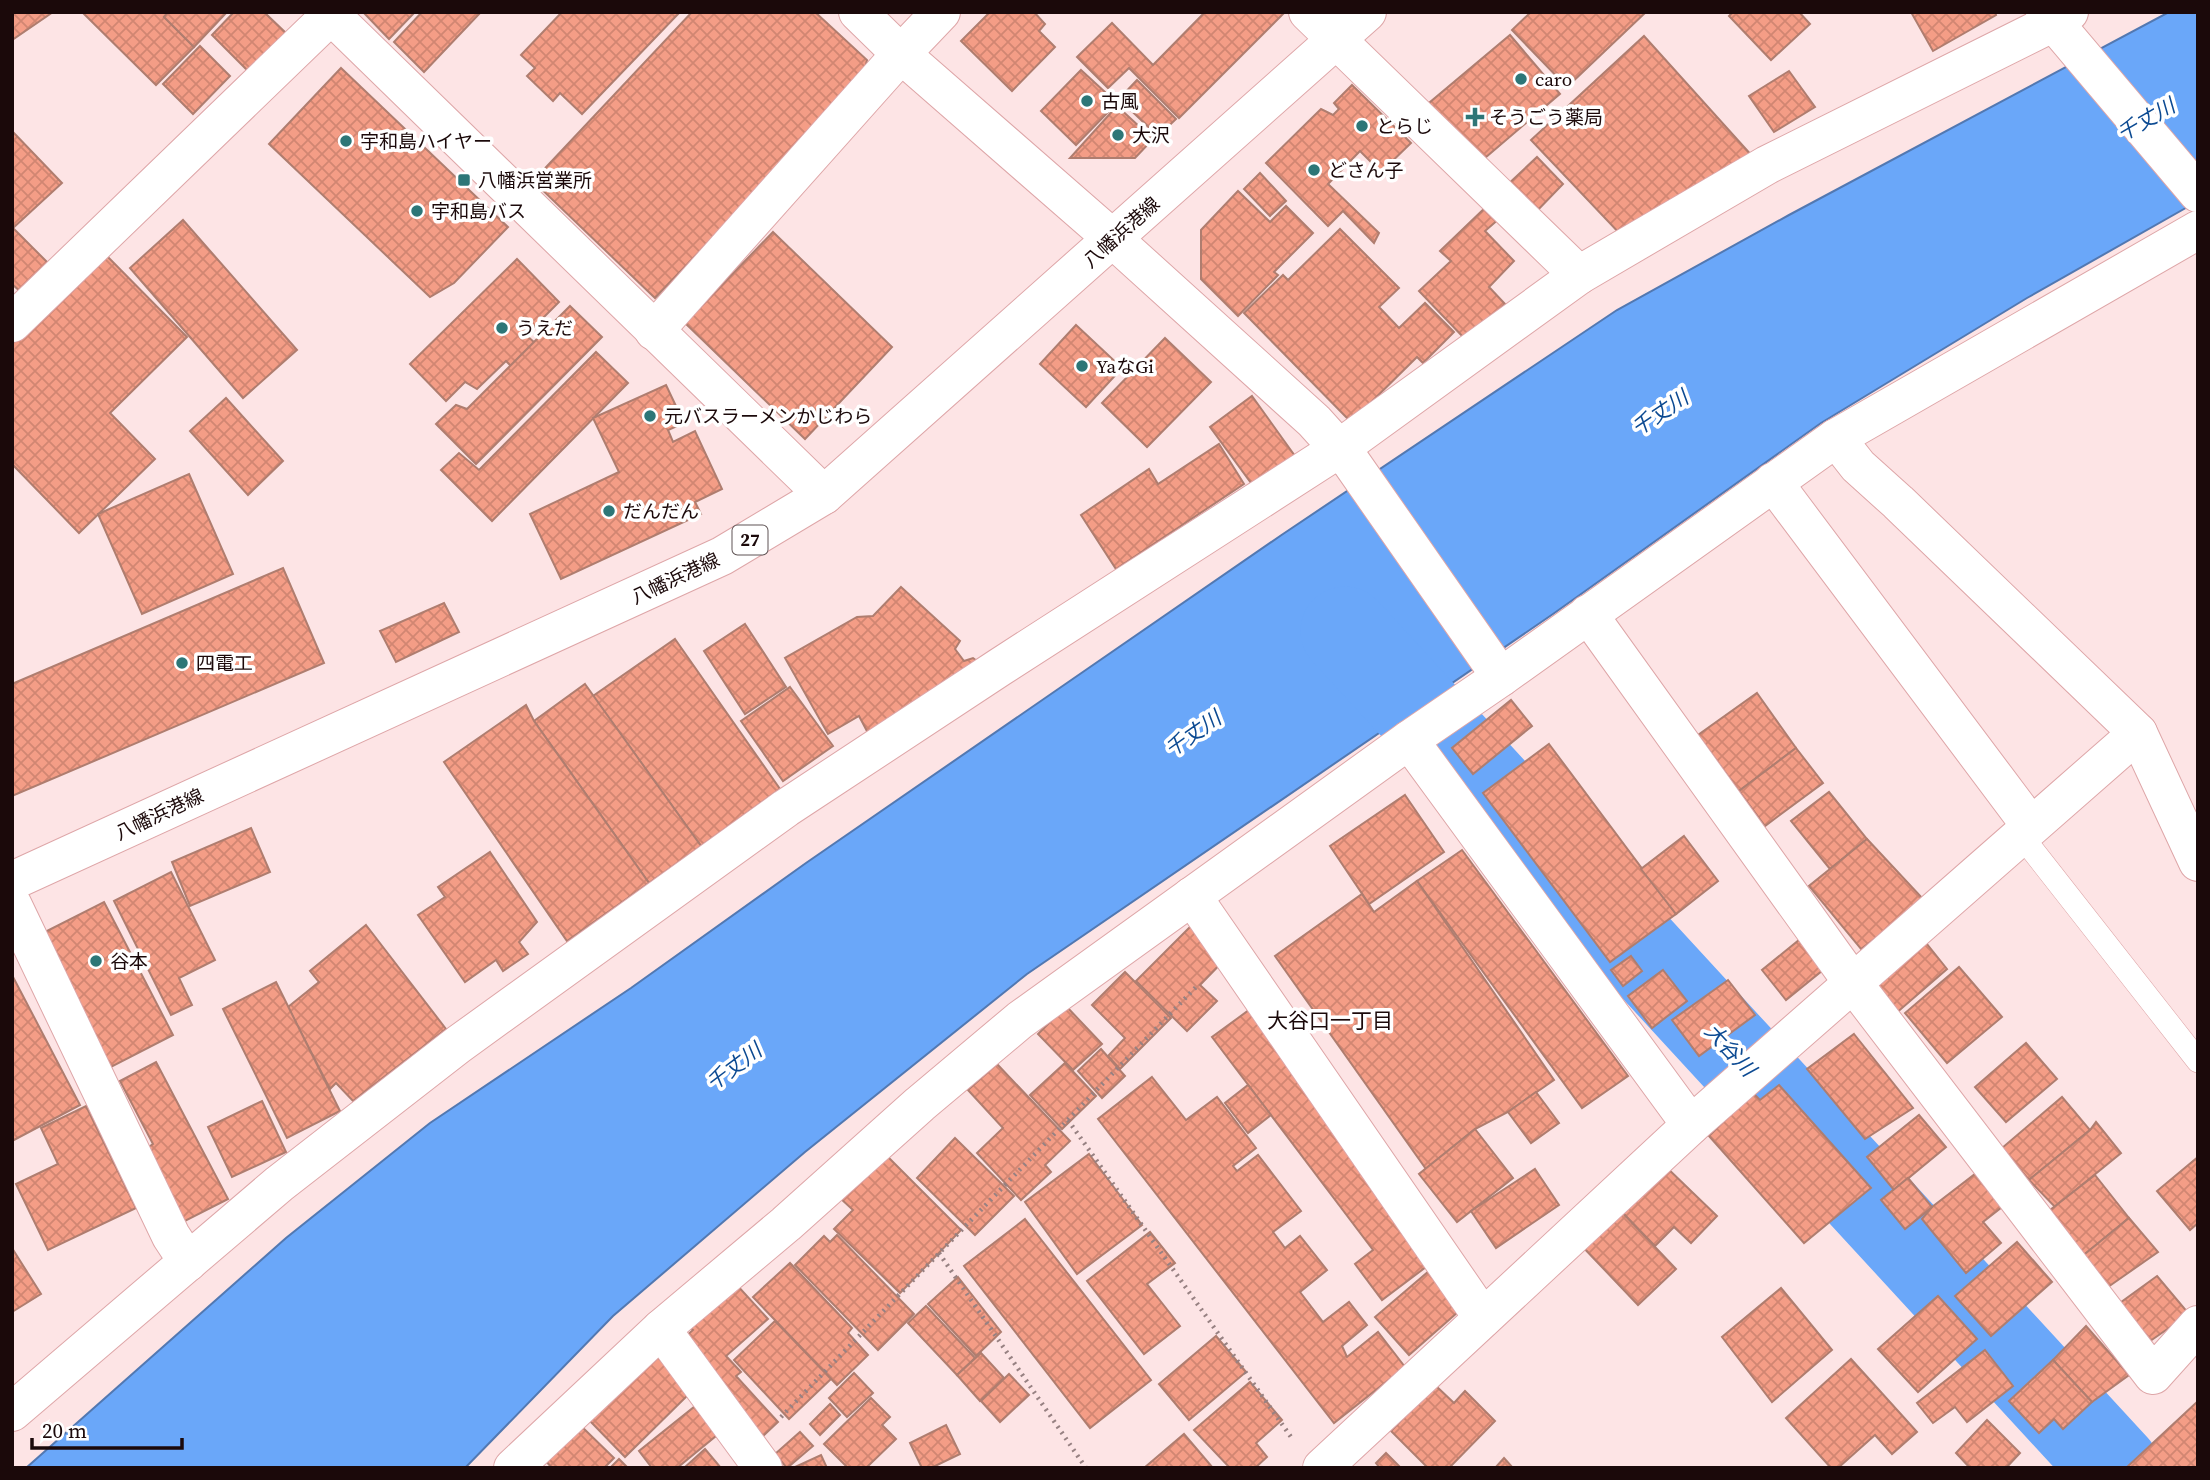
<svg xmlns="http://www.w3.org/2000/svg" width="2210" height="1480" font-family="'Source Serif 4','Noto Sans JP',serif">
	<defs>
		<pattern id="building-cross-hatch" width="8" height="8" patternUnits="userSpaceOnUse" patternTransform="scale(1.75)"><rect width="8" height="8" fill="#f49d86"/><path d="M0 0l8 8M0 8l8-8" fill="none" stroke="#d18672"/></pattern>
	</defs>
	<rect width="100%" height="100%" fill="#fde4e5"/>
	<!-- water -->
	<path fill="#6aa7f9" stroke="#5278b1" stroke-width="2" d="M2169,12h29v189l-171,97 -206,125 -268,191 -526,360 -222,178 -192,164 -148,152h-439l260,-230 144,-115 201,-135 175,-125 477,-329 334,-224 172,-95z"/>
	<g fill="none" stroke-linecap="round" stroke-linejoin="round">
		<!-- river -->
		<path stroke="#6aa7f9" stroke-width="89" d="M1345,631l770,837"/>
	</g>
	<!-- building -->
	<g fill="url(#building-cross-hatch)" stroke="#af7d6f" stroke-width="2">
		<path d="M12,12h41l-41,28z"/>
		<path d="M82,12h87l-5,5 30,30 -38,38z"/>
		<path d="M168,12h59l-33,35 -30,-30z"/>
		<path d="M234,12h30l22,21 -38,38 -36,-36z"/>
		<path d="M363,12h52l-26,27z"/>
		<path d="M422,12h59l-57,60 -30,-30z"/>
		<path d="M562,12h118l-98,102 -22,-21 -7,8 -26,-25 8,-8 -14,-13z"/>
		<path d="M692,12h123l52,48 -5,21 -207,217 -122,-117z"/>
		<path d="M990,12h44l11,12 -6,7 16,16 -43,44 -51,-50z"/>
		<path d="M1205,12h80l-106,106 -50,-50 -21,20 -31,-31 35,-34 41,42z"/>
		<path d="M1531,12h115l-79,75 -55,-57z"/>
		<path d="M1733,12h66l11,12 -39,36 -42,-44z"/>
		<path d="M1911,12h84l1,3 -63,36z"/>
		<path d="M1510,35l50,59 -81,69 -50,-60z"/>
		<path d="M1644,36l110,122 -132,78 -91,-96z"/>
		<path d="M200,46l30,30 -37,38 -30,-30z"/>
		<path d="M341,68l167,159 -54,56 -24,14 -161,-153z"/>
		<path d="M1081,70l36,33 -41,42 -35,-34z"/>
		<path d="M1789,71l26,36 -41,25 -25,-36z"/>
		<path d="M1137,80l39,39 -18,17 -39,-37z"/>
		<path d="M1352,85l59,58 -30,29 -21,-21 -32,33 51,49 -5,10 -31,-32 -15,15 -62,-63 55,-54 12,6 6,-6 -5,-6z"/>
		<path d="M1117,106l36,33 -18,19h-65z"/>
		<path d="M12,131l50,52 -50,46z"/>
		<path d="M1537,157l26,27 -31,32 -28,-28z"/>
		<path d="M1260,173l26,28 -16,15 -26,-27z"/>
		<path d="M1238,191l32,31 16,-16 27,27 -39,39 4,3 -40,41 -37,-37v-49z"/>
		<path d="M1488,205l12,13 -15,13 29,30 -25,26 16,17 -38,37 -48,-50 32,-30 -11,-10z"/>
		<path d="M183,220l114,130 -54,48 -113,-130z"/>
		<path d="M13,228l37,37 -28,28 -10,-9z"/>
		<path d="M1340,229l59,59 -20,19 20,21 26,-25 29,29 -31,31 -6,-6 -66,65 -107,-109 39,-38 5,5z"/>
		<path d="M773,232l119,115 -87,92 -120,-116z"/>
		<path d="M104,253l83,84 -77,76 45,46 -76,74 -67,-69v-120z"/>
		<path d="M517,259l42,43 -33,33 9,8 -24,23 -5,-5 -29,28 -12,-7 -19,19 -36,-37z"/>
		<path d="M570,306l32,31 -126,127 -40,-40 20,-19 11,4z"/>
		<path d="M1076,325l46,43 -36,39 -46,-43z"/>
		<path d="M1165,338l46,44 -64,65 -45,-44z"/>
		<path d="M596,352l32,31 -136,138 -51,-51 18,-17 20,17z"/>
		<path d="M666,385l18,38 -16,7 5,12 22,-11 27,58 -27,13 6,12 -140,65 -31,-65 89,-42 -26,-54z"/>
		<path d="M1252,396l43,60 -41,31 -44,-60z"/>
		<path d="M226,398l57,63 -35,34 -58,-64z"/>
		<path d="M1219,444l25,40 -128,85 -35,-54 68,-46 9,15z"/>
		<path d="M189,474l44,100 -91,40 -44,-100z"/>
		<path d="M283,568l41,95 -312,133v-112z"/>
		<path d="M901,587l59,54 -5,8 9,12 9,-3 12,9 -117,66 -9,-17 -31,18 -43,-76 72,-41 16,-1z"/>
		<path d="M444,603l15,29 -63,30 -16,-31z"/>
		<path d="M745,624l41,63 -41,27 -41,-63z"/>
		<path d="M675,639l105,150 -79,57 -108,-150z"/>
		<path d="M585,684l116,162 -52,37 -115,-162z"/>
		<path d="M790,687l43,59 -50,35 -42,-60z"/>
		<path d="M1757,693l39,55 -57,43 -41,-56z"/>
		<path d="M1511,700l21,26 -59,48 -21,-26z"/>
		<path d="M526,705l8,16 115,162 -82,58 -123,-179z"/>
		<path d="M1549,744l127,170 -66,48 -127,-169z"/>
		<path d="M1796,748l27,35 -58,43 -26,-35z"/>
		<path d="M1829,792l38,47 -37,30 -39,-48z"/>
		<path d="M1405,795l39,57 -75,52 -39,-58z"/>
		<path d="M251,828l19,44 -80,34 -18,-44z"/>
		<path d="M1684,836l34,45 -42,33 -35,-45z"/>
		<path d="M1867,839l58,62 -64,48 -52,-63z"/>
		<path d="M1462,850l166,226 -46,32 -165,-227z"/>
		<path d="M490,852l47,70 -18,20 9,12 -25,17 -7,-11 -31,22 -47,-67 27,-18 -7,-10z"/>
		<path d="M171,872l44,88 -36,18 13,27 -21,10 -57,-114z"/>
		<path d="M1417,881l137,199 -46,32 -33,17 -49,40 -151,-213 87,-62 12,18z"/>
		<path d="M104,902l69,133 -64,33 -68,-134z"/>
		<path d="M1202,915l34,33 -36,37 17,16 -30,30 -51,-50z"/>
		<path d="M366,925l80,104 -93,72 -17,-18 -6,6 -42,-82 31,-25 -9,-11z"/>
		<path d="M1919,934l28,35 -53,46 -33,-32z"/>
		<path d="M1799,940l24,30 -37,30 -24,-30z"/>
		<path d="M1631,956l11,15 -19,15 -12,-16z"/>
		<path d="M1959,967l43,50 -55,46 -42,-50z"/>
		<path d="M1663,970l24,31 -35,27 -24,-32z"/>
		<path d="M1125,972l46,46 -51,51 -12,-13 17,-18 -33,-33z"/>
		<path d="M12,975l68,130 -68,36z"/>
		<path d="M1728,980l27,35 -56,41 -27,-36z"/>
		<path d="M276,982l64,129 -53,27 -64,-129z"/>
		<path d="M1066,1006l36,38 -29,26 -35,-36z"/>
		<path d="M1249,1010l189,248 -56,42 -27,-36 18,-14 -161,-213z"/>
		<path d="M1854,1034l59,74 -48,31 -58,-70z"/>
		<path d="M2026,1043l31,36 -51,43 -31,-35z"/>
		<path d="M1101,1049l24,27 -23,22 -24,-27z"/>
		<path d="M156,1062l72,137 -47,24 -37,-73 9,-6 -33,-63z"/>
		<path d="M1065,1063l31,33 -34,33 -32,-34z"/>
		<path d="M997,1064l73,77 -25,24 6,7 -30,28 -44,-47 26,-25 -35,-38z"/>
		<path d="M1152,1077l34,43 31,-23 39,51 -23,18 4,5 21,-16 43,56 -28,21 12,16 15,-12 27,34 -27,22 23,30 26,-20 18,23 -25,21 5,11 31,-25 27,35 -71,56 -236,-304z"/>
		<path d="M1248,1085l23,30 -23,18 -23,-30z"/>
		<path d="M1779,1085l92,103 -67,55 -95,-107 44,-43 7,7z"/>
		<path d="M1536,1092l23,31 -28,20 -23,-31z"/>
		<path d="M2062,1097l28,33 -61,50 -27,-32z"/>
		<path d="M262,1101l24,51 -54,25 -24,-50z"/>
		<path d="M86,1106l50,102 -88,42 -32,-66 42,-20 -17,-36z"/>
		<path d="M1919,1115l27,32 -52,43 -27,-33z"/>
		<path d="M2096,1122l25,31 -66,54 -26,-27 61,-50z"/>
		<path d="M1475,1129l38,49 -56,44 -38,-48z"/>
		<path d="M955,1138l59,58 -39,39 -58,-57z"/>
		<path d="M884,1153l77,77 -61,63 -66,-64 19,-19 -13,-12z"/>
		<path d="M1089,1154l53,71 -65,49 -52,-72z"/>
		<path d="M2198,1157v66l-8,7 -33,-39z"/>
		<path d="M1662,1163l55,53 -26,27 -17,-16 -19,19 -38,-39z"/>
		<path d="M1535,1169l24,36 -63,43 -25,-37z"/>
		<path d="M1975,1174l27,33 -19,15 18,21 -35,30 -44,-54 10,-12z"/>
		<path d="M2095,1175l34,43 -49,40 -35,-44z"/>
		<path d="M1908,1178l24,29 -27,22 -24,-29z"/>
		<path d="M1617,1207l59,62 -38,36 -59,-62z"/>
		<path d="M2129,1218l29,34 -50,35 -28,-29z"/>
		<path d="M1025,1219l126,161 -61,48 -126,-162z"/>
		<path d="M1150,1232l25,31 -28,21 33,42 -36,28 -57,-73z"/>
		<path d="M837,1235l77,79 -36,36 -83,-85 29,-29 6,6z"/>
		<path d="M2017,1242l35,40 -61,54 -36,-40z"/>
		<path d="M12,1248l29,46 -29,18z"/>
		<path d="M1450,1253l33,37 -74,65 -34,-38z"/>
		<path d="M790,1263l62,65 -4,5 20,22 -31,30 -84,-88z"/>
		<path d="M2157,1276l32,38 -46,32 -30,-38z"/>
		<path d="M958,1277l43,55 -25,24 -48,-52z"/>
		<path d="M735,1283l33,36 -42,37 15,16 -5,4 42,46 -15,14 -85,-93 15,-13 -5,-5z"/>
		<path d="M1781,1288l51,62 -60,52 -50,-65z"/>
		<path d="M1938,1296l39,43 -59,53 -40,-43z"/>
		<path d="M926,1306l49,52 -18,17 -49,-52z"/>
		<path d="M775,1321l56,58 -42,40 -55,-59z"/>
		<path d="M2086,1326l43,49 -37,27 -39,-42z"/>
		<path d="M1216,1336l30,36 -57,48 -30,-36z"/>
		<path d="M1985,1350l28,36 -46,36 -12,-15 -22,16 -16,-20z"/>
		<path d="M658,1353l36,36 -69,68 -36,-37z"/>
		<path d="M981,1353l23,25 -24,23 -23,-26z"/>
		<path d="M1851,1359l66,73 -25,22 -17,-19 -37,33h-7l-45,-50z"/>
		<path d="M2053,1360l39,42 -29,27 -9,-10 -15,14 -30,-32z"/>
		<path d="M854,1373l19,20 -26,24 -18,-19z"/>
		<path d="M1009,1374l20,21 -29,27 -19,-21z"/>
		<path d="M1250,1382l32,38 -26,23 11,14 -12,11h-25l-36,-38z"/>
		<path d="M1435,1385l19,18 11,-12 30,30 -46,47h-21l-37,-37z"/>
		<path d="M871,1398l19,19 -8,8 14,14 -30,29h-18l-24,-24z"/>
		<path d="M2198,1401v67h-72z"/>
		<path d="M699,1403l23,28 -45,37h-25l-13,-17z"/>
		<path d="M830,1404l10,11 -20,20 -10,-11z"/>
		<path d="M1987,1420l33,33 -14,15h-36l-14,-15z"/>
		<path d="M579,1424l35,34 -10,10h-52l-8,-9z"/>
		<path d="M946,1425l14,29 -29,14h-9l-12,-25z"/>
		<path d="M800,1432l13,14 -26,22 -12,-14z"/>
		<path d="M1184,1434l29,34h-69z"/>
		<path d="M705,1449l16,19h-37z"/>
		<path d="M1386,1453l15,15h-21l-4,-5z"/>
		<path d="M821,1455l6,13h-34z"/>
		<path d="M1504,1458l9,10h-18z"/>
		<path d="M619,1459l9,9h-18z"/>
	</g>
	<g fill="none" stroke-linecap="round" stroke-linejoin="round">
		<!-- service casing -->
		<g stroke="#dea6a8" stroke-width="24">
			<path id="service" d="M2020,834l178,227"/>
		</g>
		<!-- minor casing -->
		<g stroke="#dea6a8" stroke-width="40">
			<g id="minor">
				<path d="M858,12l43,42 212,185 201,182 37,41 150,215"/>
				<path d="M1308,12l271,263"/>
				<path d="M2045,12l153,181"/>
				<path d="M12,323l322,-311"/>
				<path d="M654,331l247,-277 40,-42"/>
				<path d="M1836,438l22,28 40,36 240,231 60,129"/>
				<path d="M1773,482l258,344"/>
				<path d="M1588,614l265,369 300,392 45,-50"/>
				<path d="M1409,740l282,385"/>
				<path d="M1192,896l291,422"/>
				<path d="M12,904l159,332 17,26"/>
				<path d="M661,1329l102,139"/>
				<path d="M12,1412l267,-228 180,-140 327,-236 214,-141 340,-219 239,-173 188,-110 287,-143 15,-10"/>
				<path d="M513,1468l148,-139 125,-105 134,-120 100,-84 389,-280 92,-63 335,-239 362,-208"/>
				<path d="M1322,1468l369,-343 447,-392"/>
			</g>
		</g>
		<!-- tertiary casing -->
		<g stroke="#dea6a8" stroke-width="40">
			<path id="tertiary" d="M328,12l496,483"/>
		</g>
		<!-- primary casing -->
		<g stroke="#dea6a8" stroke-width="40">
			<path id="primary" d="M12,881l710,-325 102,-61 543,-483"/>
		</g>
		<!-- path -->
		<g stroke="#978182" stroke-width="4.5" stroke-dasharray="2 5" stroke-linecap="butt">
			<path d="M1068,1120l223,317"/>
			<path d="M939,1253l147,215"/>
			<path d="M781,1417l417,-432"/>
		</g>
		<!-- service -->
		<use href="#service" stroke="#fff" stroke-width="23"/>
		<!-- minor -->
		<use href="#minor" stroke="#fff" stroke-width="38"/>
		<!-- tertiary -->
		<use href="#tertiary" stroke="#fff" stroke-width="38"/>
		<!-- primary -->
		<use href="#primary" stroke="#fff" stroke-width="38"/>
	</g>
	<!-- markers -->
	<g fill="#2d7677" stroke="#fff" stroke-width="2.5">
		<circle cx="1521" cy="79" r="7"/>
		<circle cx="1087" cy="101" r="7"/>
		<path d="M1471.5 106.5h7v7h7v7h-7v7h-7v-7h-7v-7h7z"/>
		<circle cx="1362" cy="126" r="7"/>
		<circle cx="1118" cy="135" r="7"/>
		<circle cx="346" cy="141" r="7"/>
		<circle cx="1314" cy="170" r="7"/>
		<rect x="457" y="173" width="14" height="14" rx="3.5"/>
		<circle cx="417" cy="211" r="7"/>
		<circle cx="502" cy="328" r="7"/>
		<circle cx="1082" cy="366" r="7"/>
		<circle cx="650" cy="416" r="7"/>
		<circle cx="609" cy="511" r="7"/>
		<circle cx="182" cy="663" r="7"/>
		<circle cx="96" cy="961" r="7"/>
	</g>
	<g text-anchor="middle" stroke-width="7" stroke-linejoin="round" paint-order="stroke">
		<!-- shield labels -->
		<rect fill="#fff" stroke="#5f5354" stroke-width="2" x="732.5" y="525.5" width="35" height="29" rx="5"/>
		<g font-size="18" font-weight="bold" fill="#1b090a">
			<text x="750" y="546">27</text>
		</g>
		<!-- poi labels -->
		<g font-size="19" fill="#1b090a" stroke="#fff" text-anchor="start">
			<text x="1535" y="86">caro</text>
			<text x="1101" y="108">古風</text>
			<text x="1489" y="124">そうごう薬局</text>
			<text x="1376" y="133">とらじ</text>
			<text x="1132" y="142">大沢</text>
			<text x="360" y="148">宇和島ハイヤー</text>
			<text x="1328" y="177">どさん子</text>
			<text x="478" y="187">八幡浜営業所</text>
			<text x="431" y="218">宇和島バス</text>
			<text x="516" y="335">うえだ</text>
			<text x="1096" y="373">YaなGi</text>
			<text x="664" y="423">元バスラーメンかじわら</text>
			<text x="623" y="518">だんだん</text>
			<text x="196" y="670">四電工</text>
			<text x="110" y="968">谷本</text>
		</g>
		<!-- street labels -->
		<g font-size="19" fill="#1b090a" stroke="#fff">
			<text transform="translate(1121 232) rotate(-42)" y="7">八幡浜港線</text>
			<text transform="translate(675 578) rotate(-25)" y="7">八幡浜港線</text>
			<text transform="translate(159 814) rotate(-25)" y="7">八幡浜港線</text>
		</g>
		<!-- water labels -->
		<g font-size="21" font-style="italic" fill="#0c4a92" stroke="#fff">
			<text transform="translate(2146 120) rotate(-30)" y="7">千丈川</text>
			<text transform="translate(1660 413) rotate(-34)" y="7">千丈川</text>
			<text transform="translate(1193 734) rotate(-35)" y="7">千丈川</text>
			<text transform="translate(1730 1050) rotate(47)" y="7">大谷川</text>
			<text transform="translate(734 1067) rotate(-37)" y="7">千丈川</text>
		</g>
		<!-- neighbourhood labels -->
		<g font-size="21" fill="#1b090a" stroke="#fff">
			<text x="1330" y="1028">大谷口一丁目</text>
		</g>
	</g>
	<!-- border -->
	<rect width="2210" height="1480" fill="none" stroke="#1b090a" stroke-width="28"/>
	<!-- scale -->
	<path d="M32 1438v10h150v-10" fill="none" stroke="#1b090a" stroke-width="3.5"/>
	<text x="42" y="1438" font-size="21" fill="#1b090a" stroke="#ffffff" stroke-width="5" paint-order="stroke">20 m</text>
</svg>
